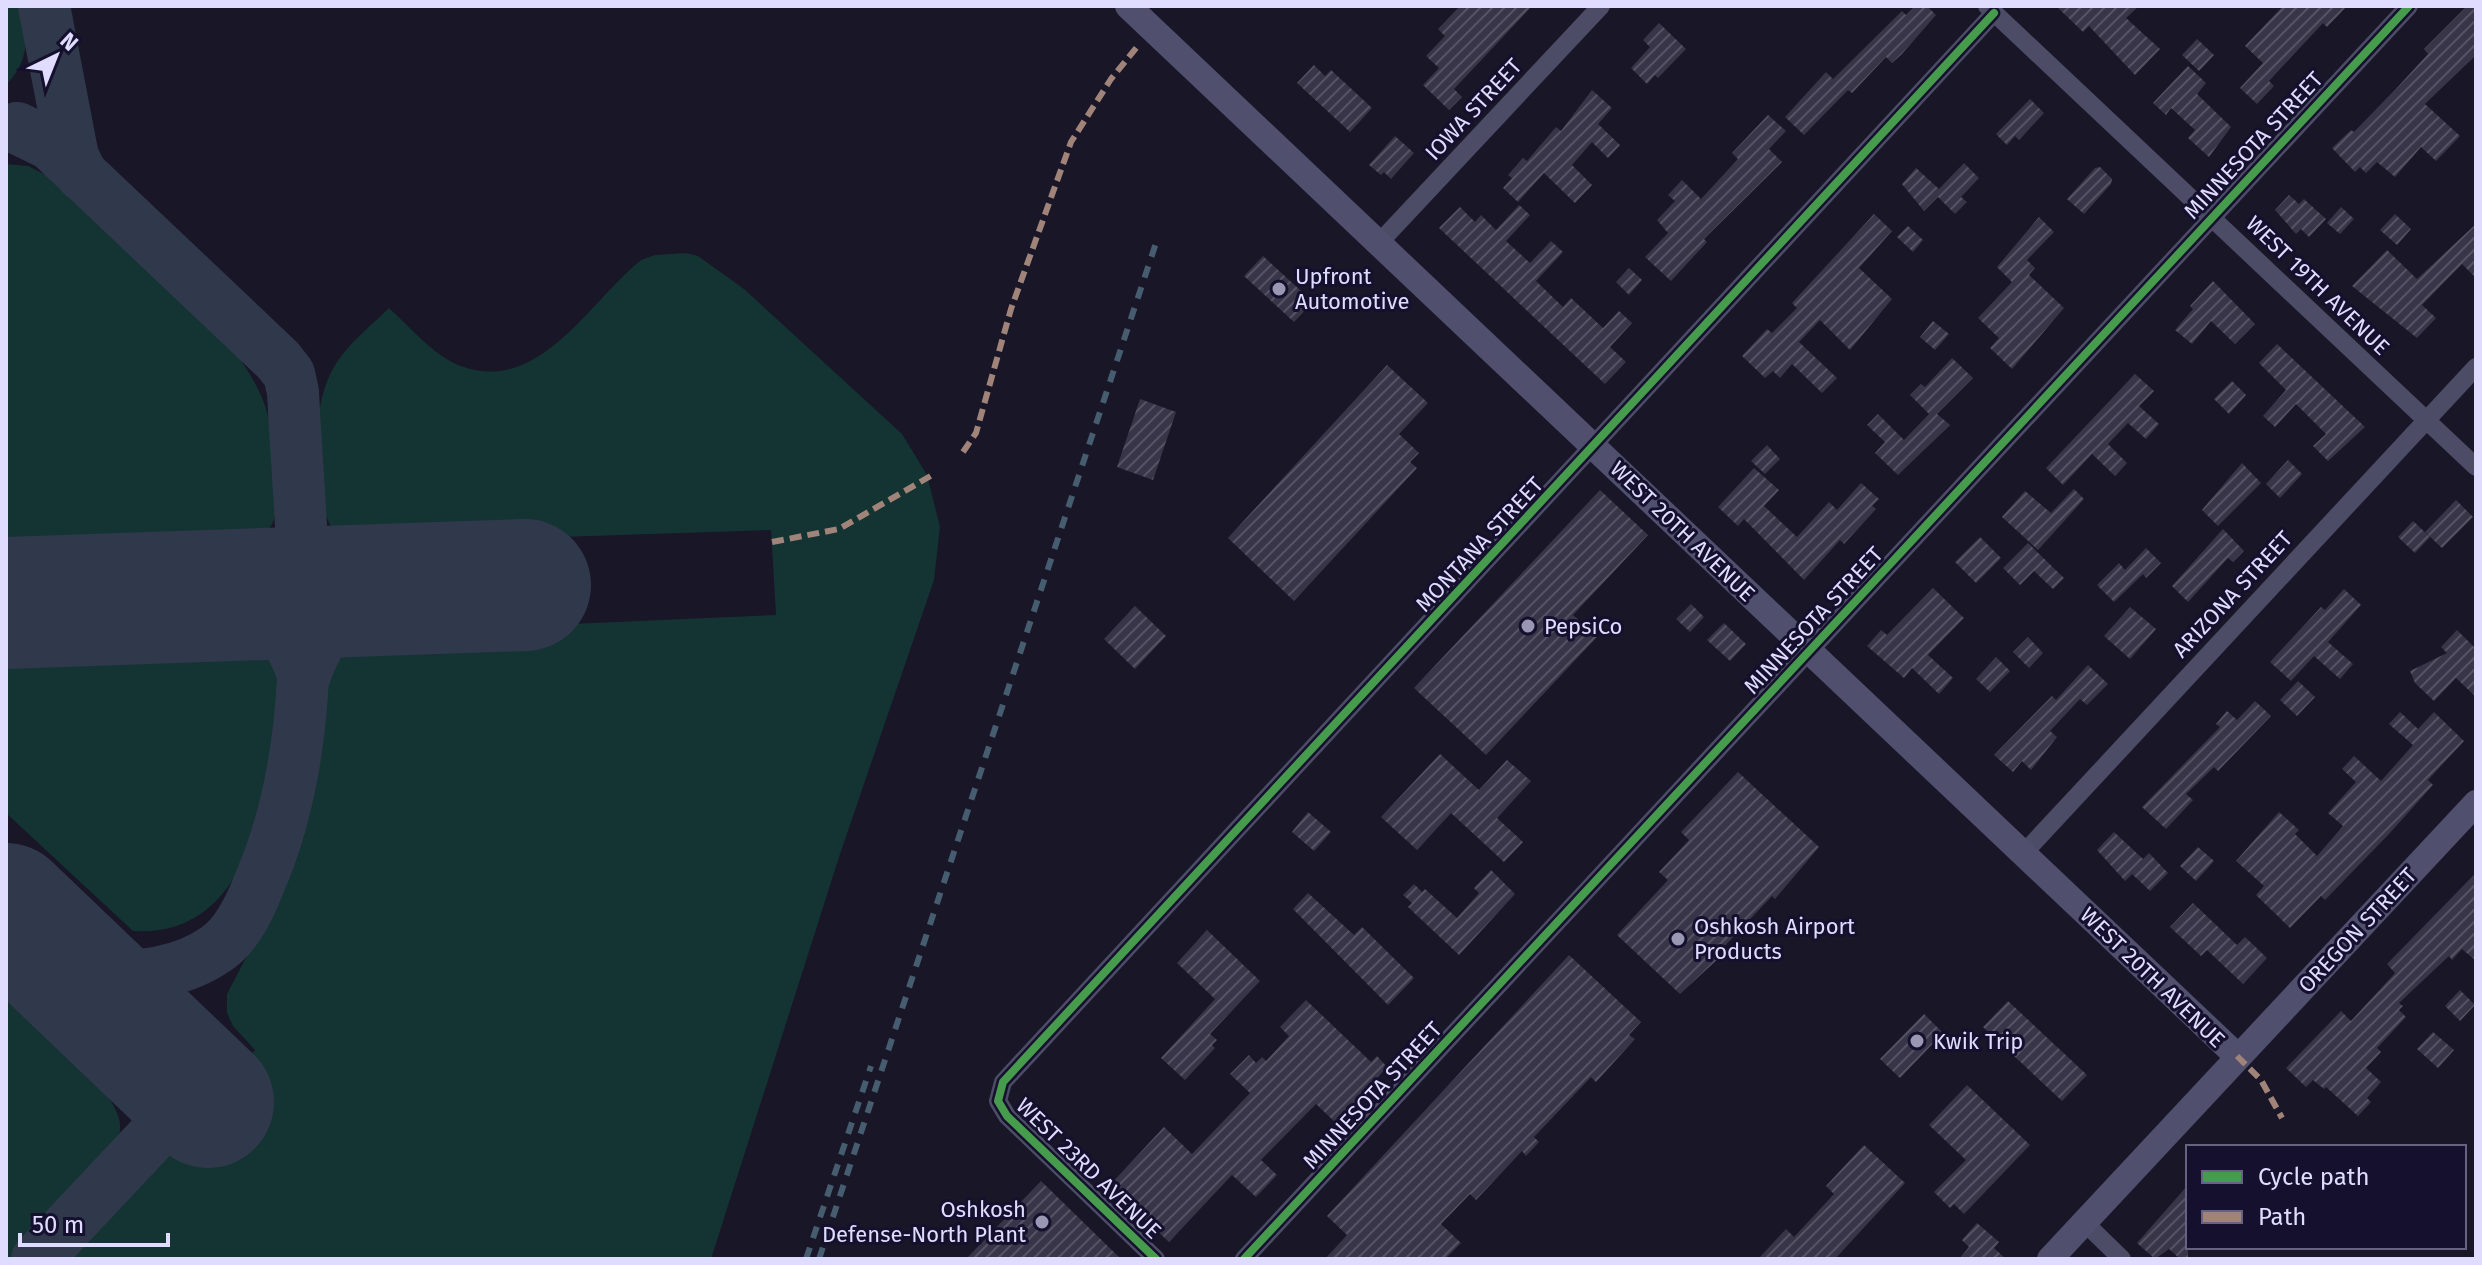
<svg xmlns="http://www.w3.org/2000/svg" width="2482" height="1265" font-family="'Fira Sans',sans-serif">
	<defs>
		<pattern id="building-hatch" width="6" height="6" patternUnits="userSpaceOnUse" patternTransform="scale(2)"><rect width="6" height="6" fill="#383548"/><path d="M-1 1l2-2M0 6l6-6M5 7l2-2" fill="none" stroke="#545263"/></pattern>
	</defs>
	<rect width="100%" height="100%" fill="#191627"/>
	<!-- grass -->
	<g fill="#143333">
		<path d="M6,6h16c6,30 8,54 -16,79z"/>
		<path d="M6,164l22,2 24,12 185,176c35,53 34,64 37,127 1,12 4,27 0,38 -4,14 -19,23 -30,31l-238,10z"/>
		<path d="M686,253l12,3 46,33 158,145 25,41 13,52 -6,53 -94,274 -129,405h-654l198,-209 -22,-24 -6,-13v-19l47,-90 27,-69 20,-93 4,-72 9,-17 18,-16 13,-4 411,-18 -5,-85 -415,14 -26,-19 -6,-14c-4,-51 -16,-105 13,-149 13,-20 35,-37 52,-54 21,19 45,48 72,58 78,29 128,-64 180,-106l14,-5z"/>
		<path d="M248,638c9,5 24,11 29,21 10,21 2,57 -1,79 -12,83 -37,200 -143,193l-127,-118v-167z"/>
		<path d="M6,999l102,97c17,28 15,35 1,62l-95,101h-8z"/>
	</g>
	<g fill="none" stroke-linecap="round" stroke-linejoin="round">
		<!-- taxiway -->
		<g stroke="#30394b" stroke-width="52">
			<path d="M44,6l29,151 9,18"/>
			<path d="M17,128l33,16 228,216 11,14 4,18c8,163 33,338 -34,492 -9,23 -22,51 -43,65 -40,28 -87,27 -134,31"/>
			<path d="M190,596c60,11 92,15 113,79"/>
			<path d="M304,678c15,-46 39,-73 84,-89"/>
			<path d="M37,1259l159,-169"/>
		</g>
		<!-- runway -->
		<g stroke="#30394b" stroke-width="132">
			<path d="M6,603l519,-18"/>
			<path d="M6,909l202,193"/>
		</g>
	</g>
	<!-- building -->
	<g fill="url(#building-hatch)">
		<path d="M1460,6h72l-78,83 8,8 -13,13 -26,-25 16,-17 -13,-12 19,-20 -7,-7z"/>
		<path d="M1915,6h12l9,9 -35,40 -9,8 -6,-6 -34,36 -4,-3 -44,45 -19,-18 41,-45 7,7 69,-68 4,4z"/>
		<path d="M2056,6h83l-13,12 34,31 -25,26 -46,-49 -6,6z"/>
		<path d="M2283,6h64l-20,21 -4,-4 -54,58 5,5 -17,18 -17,-16 23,-25 -18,-17z"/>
		<path d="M2467,6h9v49l-51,49 35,32 -24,25 -15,-14 -26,30 -18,-15 -11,11 -6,-6 -5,5 -23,-24 19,-18 3,2 41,-42 33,-36 -4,-5z"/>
		<path d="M1659,23l27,26 -28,29 -3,-3 -8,9 -16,-16 19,-21 -7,-7z"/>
		<path d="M2197,39l17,16 -15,16 -17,-16z"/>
		<path d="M1314,65l11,11 6,-6 41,38 -22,24 -53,-49z"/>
		<path d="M2188,66l18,17 -9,11 34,33 -22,30 -21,-19 7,-8 -24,-22 -5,7 -13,-12z"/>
		<path d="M1592,90l20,18 -14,16 22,21 -12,13 -16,-16 -20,23 20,20 -17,18 -31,-30 -26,29 -15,-14 9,-10 -4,-3 15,-17 4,3 29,-34 5,4z"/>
		<path d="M2030,99l14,14 -25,27 -4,-4 -8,9 -11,-11z"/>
		<path d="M1768,115l18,16 -17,18 13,13 -78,77 3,3 -36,39 -26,-24 23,-24 -11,-13 18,-19 -7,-6 14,-15 19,19 37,-40 -6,-6z"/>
		<path d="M1395,136l19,17 -23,26 -7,-7 -3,3 -12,-10z"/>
		<path d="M1964,163l15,15 -18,19 6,5 -12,12 -17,-17 -14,14 -22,-27 14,-16 23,21z"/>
		<path d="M2100,167l12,12 -1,5 -27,30 -17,-15 28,-31z"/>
		<path d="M2289,195l10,9 5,-5 22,20 -17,18 -8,-8 -5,5 -21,-24z"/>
		<path d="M1519,205l11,10 -24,26 24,22 21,-22 12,11 -27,29 27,26 8,-9 32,30 16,-17 13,12 -22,24 16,15 -21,22 -166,-156 21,-21 15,15 6,-7 15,15z"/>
		<path d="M2341,207l13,12 -14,15 -13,-11z"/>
		<path d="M1874,214l18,17 -33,37 33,31 -42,51 -30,-30 -21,22 38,36 -15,15 -30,-29 -12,14 -7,-7 -8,7 -23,-22 25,-27 5,4 25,-25 -5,-5z"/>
		<path d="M2395,214l16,15 -14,16 -17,-15z"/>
		<path d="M2039,217l15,15 -27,28 8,8 -6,7 35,33 -52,61 -22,-21 9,-10 -21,-20 34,-36 -15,-15z"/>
		<path d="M2476,224v54l-14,-14 -40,41 14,13 -19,20 -65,-52 35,-36 30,29z"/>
		<path d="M1908,226l15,14 -10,12 -16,-15z"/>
		<path d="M1263,256l50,46 -19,20 -50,-46z"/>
		<path d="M1629,268l13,12 -13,15 -13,-13z"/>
		<path d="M2213,281l42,43 -20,20 -24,-23 -19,23 -17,-14 18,-21 -3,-3z"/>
		<path d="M1933,321l16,13 -14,16 -15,-13z"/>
		<path d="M2277,344l88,83 -37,34 -15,-15 13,-12 -30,-30 -21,23 -12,-11 23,-26 -27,-27z"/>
		<path d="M1952,358l21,20 -36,36 13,11 -52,50 -23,-22 10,-11 -18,-17 11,-11 26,26 25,-26 -19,-19 11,-11 4,3z"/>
		<path d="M1387,365l41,38 -29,31 20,19 -9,9 7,6 -123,133 -66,-63z"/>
		<path d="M2135,374l19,17 -15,15 20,18 -13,15 -18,-16 -20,21 19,19 -12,13 -23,-22 -29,31 -17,-17z"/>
		<path d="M2232,381l14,14 -17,19 -15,-15z"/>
		<path d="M1140,399l36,13 -23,68 -36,-13z"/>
		<path d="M1767,445l13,14 -15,15 -14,-13z"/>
		<path d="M2288,460l14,14 -22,24 -14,-14z"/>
		<path d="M2242,463l19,20 -43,43 -16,-16z"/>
		<path d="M1754,468l25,22 -15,16 33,31 32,-35 8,8 24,-27 18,16 -7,7 4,3 -32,35 -4,-4 -36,40 -60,-61 -6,7 -20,-19z"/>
		<path d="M2074,489l10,10 -46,51 -36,-33 23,-26 26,22z"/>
		<path d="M1600,490l48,45 -75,80 24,22 -111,118 -72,-67z"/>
		<path d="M2456,500l17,17 -31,31 -17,-16z"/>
		<path d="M2413,521l17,16 -15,16 -17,-16z"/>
		<path d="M2223,529l21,22 -11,11 -5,-4 -40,44 -16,-16z"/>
		<path d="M1980,537l21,21 -25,25 -21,-21z"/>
		<path d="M2028,543l36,35 -11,11 -19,-18 -14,14 -17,-17z"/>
		<path d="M2146,548l15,15 -15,15 -3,-4 -29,28 -17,-17 22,-22 6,7z"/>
		<path d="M1933,588l31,30 -36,37 25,23 -14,16 -27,-26 -8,10 -37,-32 14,-16 6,5z"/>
		<path d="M2344,589l17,16 -33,37 25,22 -13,15 -26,-23 -23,25 -21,-19 51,-55 4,3z"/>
		<path d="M1691,604l13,13 -14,15 -14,-13z"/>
		<path d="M1135,606l31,30 -31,33 -31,-30z"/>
		<path d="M2130,607l26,22 -26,30 -26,-23z"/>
		<path d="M1724,623l22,21 -16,17 -23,-21z"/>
		<path d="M2457,630l19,19v48l-20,-19 -22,23 -19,-18 -5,-12 37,-18 -6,-6z"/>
		<path d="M2028,637l15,16 -14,15 -16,-16z"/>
		<path d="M1996,657l14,14 -20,21 -14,-13z"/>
		<path d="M2088,665l20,19 -21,21 -7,-6 -30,32 7,6 -26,33 -9,-9 -9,11 -19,-17 58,-59 4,4z"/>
		<path d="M2298,681l17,16 -18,19 -17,-16z"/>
		<path d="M2255,701l16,15 -53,55 -4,-4 -28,27 7,6 -27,29 -24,-22 78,-80 -4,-3 11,-13 10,9z"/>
		<path d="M2400,712l18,17 16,-17 30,29 -36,39 5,5 -44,49 -64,66 -4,-4 -31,32 -34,-33 8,-9 -28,-25 43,-49 20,18 -4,4 22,22 26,-30 -15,-13 28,-31 -14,-13 12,-13 27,25 32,-36 -24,-21z"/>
		<path d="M1440,754l39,36 28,-30 24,21 -34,37 26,24 -19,20 -53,-49 -34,37 -36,-33z"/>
		<path d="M1738,772l81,75 -44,52 -3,-3 -55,58 3,3 -40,37 -63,-59 51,-55 -9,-8 30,-32 -8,-8z"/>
		<path d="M1308,812l23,20 -17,19 -22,-19z"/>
		<path d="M2114,832l29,27 6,-6 19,20 -18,18 -18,-17 -7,7 -28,-31z"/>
		<path d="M2198,847l16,14 -18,20 -16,-15z"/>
		<path d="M1491,870l24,24 -56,61 -51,-48 4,-4 -9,-8 11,-11 8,8 3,-3 32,29 22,-25 -5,-5z"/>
		<path d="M2476,873v88l-14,-12 -10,11 -3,-4 -50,47 4,3 -4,4 7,7 -29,31 4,4 -15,16 15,14 -14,16 4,4 -13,14 -32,-29 -2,2 -11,-9 -7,7 -20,-19 55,-57 10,10 44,-48 -8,-9z"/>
		<path d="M1308,893l46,42 8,-8 52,51 -26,27 -95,-96z"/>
		<path d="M2193,903l44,42 8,-8 22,21 -24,26 -36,-34 -6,6 -31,-29z"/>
		<path d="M1207,930l53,51 -50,53 7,6 -5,5 3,3 -30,32 -24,-22 54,-59 -38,-36z"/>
		<path d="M1569,955l72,67 -12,13 6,4 -39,43 -5,-5 -57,60 5,5 -13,14 -4,-5 -46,49 -6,-6 -29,30 20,19 -16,16h-120l22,-24 -20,-19z"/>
		<path d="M2460,990l15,15 -15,16 -15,-15z"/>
		<path d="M1306,1000l65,62 6,-6 10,11 -50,57 -21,-20 -55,56 16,15 -21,22 -24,-22 -63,67 -60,-56 55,-59 28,27 58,-61 -20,-19 19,-19 7,8 6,-6 4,4 23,-25 -9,-9z"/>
		<path d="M2008,1001l79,74 -25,26 -79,-74z"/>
		<path d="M1924,1014l19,19 -43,45 -20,-19z"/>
		<path d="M2433,1032l21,18 -16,18 -21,-19z"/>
		<path d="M1967,1085l63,60 -66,69 -10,-10 -4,4 -16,-16 32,-32 -37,-35z"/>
		<path d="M1864,1145l41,38 -70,76h-77l28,-30 8,8 40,-43 -8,-8z"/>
		<path d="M1041,1181l80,78h-155z"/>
		<path d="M2188,1185v74h-8l-11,-10 -14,10 -18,-16z"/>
		<path d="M1977,1223l22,19 -5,6 12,11h-47l10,-12 -7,-7z"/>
	</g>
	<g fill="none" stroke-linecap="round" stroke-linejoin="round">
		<!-- street -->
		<g stroke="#4d4c67" stroke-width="18">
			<path d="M1987,6l489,461"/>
			<path d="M1378,244l223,-238"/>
			<path d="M2023,854l453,-487"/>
			<path d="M2084,1222l38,37"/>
			<path d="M1156,1259l-149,-143 -9,-15 5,-19 991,-1069"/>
			<path d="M1244,1259l1165,-1253"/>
		</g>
		<!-- secondary -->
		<g stroke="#504f6d" stroke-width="26">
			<path d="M1128,6l1109,1050"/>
			<path d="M2050,1259l426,-456"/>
		</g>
		<!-- rail -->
		<g stroke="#465c6f" stroke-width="6" stroke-dasharray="12 10" stroke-linecap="butt">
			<path d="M806,1259l65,-193"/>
			<path d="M819,1259l339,-1022"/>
		</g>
		<!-- quiet -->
		<g stroke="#a18479" stroke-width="6" stroke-dasharray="12 6" stroke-linecap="butt">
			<path d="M963,452l13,-19 35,-124 60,-167 40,-63 26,-32"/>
			<path d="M772,542l67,-13 95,-55"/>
			<path d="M2237,1056l24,24 21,38"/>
		</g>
		<!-- cycleway casing -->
		<g stroke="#15102d" stroke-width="13">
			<g id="cycleway">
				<path d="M1156,1259l-149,-143 -9,-15 5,-19 991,-1069"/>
				<path d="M1244,1259l1165,-1253"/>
			</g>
		</g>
		<!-- cycleway -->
		<use href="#cycleway" stroke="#469c4c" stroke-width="8"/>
	</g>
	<!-- markers -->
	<g fill="#9a97b3" stroke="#15102d" stroke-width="3">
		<circle cx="1279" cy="289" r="8"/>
		<circle cx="1528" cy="626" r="8"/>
		<circle cx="1678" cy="939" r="8"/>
		<circle cx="1917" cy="1041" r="8"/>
		<circle cx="1042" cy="1222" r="8"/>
	</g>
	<g text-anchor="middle" stroke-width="6" stroke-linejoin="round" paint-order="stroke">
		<!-- street labels -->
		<g font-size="22" fill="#e0dcff" stroke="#15102d">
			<text transform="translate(1473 109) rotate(-47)" y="8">IOWA STREET</text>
			<text transform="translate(2253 145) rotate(-47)" y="8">MINNESOTA STREET</text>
			<text transform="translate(2318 285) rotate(44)" y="8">WEST 19TH AVENUE</text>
			<text transform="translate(1683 531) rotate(44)" y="8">WEST 20TH AVENUE</text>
			<text transform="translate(1479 544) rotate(-47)" y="8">MONTANA STREET</text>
			<text transform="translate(2232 594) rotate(-47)" y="8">ARIZONA STREET</text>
			<text transform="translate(1813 620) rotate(-47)" y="8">MINNESOTA STREET</text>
			<text transform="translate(2357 930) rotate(-47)" y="8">OREGON STREET</text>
			<text transform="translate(2153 977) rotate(44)" y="8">WEST 20TH AVENUE</text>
			<text transform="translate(1372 1095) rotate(-47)" y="8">MINNESOTA STREET</text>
			<text transform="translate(1089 1168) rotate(44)" y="8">WEST 23RD AVENUE</text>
		</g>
		<!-- poi labels -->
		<g font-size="22" fill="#e0dcff" stroke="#15102d" text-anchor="start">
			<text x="1295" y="284">Upfront<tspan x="1295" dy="25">Automotive</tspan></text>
			<text x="1544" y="634">PepsiCo</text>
			<text x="1694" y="934">Oshkosh Airport<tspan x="1694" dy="25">Products</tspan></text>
			<text x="1933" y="1049">Kwik Trip</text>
			<text x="1026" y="1217" text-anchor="end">Oshkosh<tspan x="1026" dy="25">Defense-North Plant</tspan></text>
		</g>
	</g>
	<!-- border -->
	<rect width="2482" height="1265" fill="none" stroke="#e0dcff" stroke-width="16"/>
	<!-- legend -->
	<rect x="2186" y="1145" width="280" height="104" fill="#15102d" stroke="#666281" stroke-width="2"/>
	<rect x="2202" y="1171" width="40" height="12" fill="#469c4c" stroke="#666281" stroke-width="2"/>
	<text x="2258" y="1185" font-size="24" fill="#e0dcff">Cycle path</text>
	<rect x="2202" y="1211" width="40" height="12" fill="#a18479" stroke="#666281" stroke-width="2"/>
	<text x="2258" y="1225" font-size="24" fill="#e0dcff">Path</text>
	<!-- north arrow -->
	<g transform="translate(56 56) rotate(43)" stroke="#15102d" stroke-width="6" paint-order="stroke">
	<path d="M0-6L14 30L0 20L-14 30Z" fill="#e0dcff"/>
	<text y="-12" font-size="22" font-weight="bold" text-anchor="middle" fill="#e0dcff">N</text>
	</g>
	<!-- scale -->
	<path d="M20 1233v12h148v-12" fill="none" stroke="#e0dcff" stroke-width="4"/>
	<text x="32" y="1233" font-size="24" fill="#e0dcff" stroke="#15102d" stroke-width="6" paint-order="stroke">50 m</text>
</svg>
